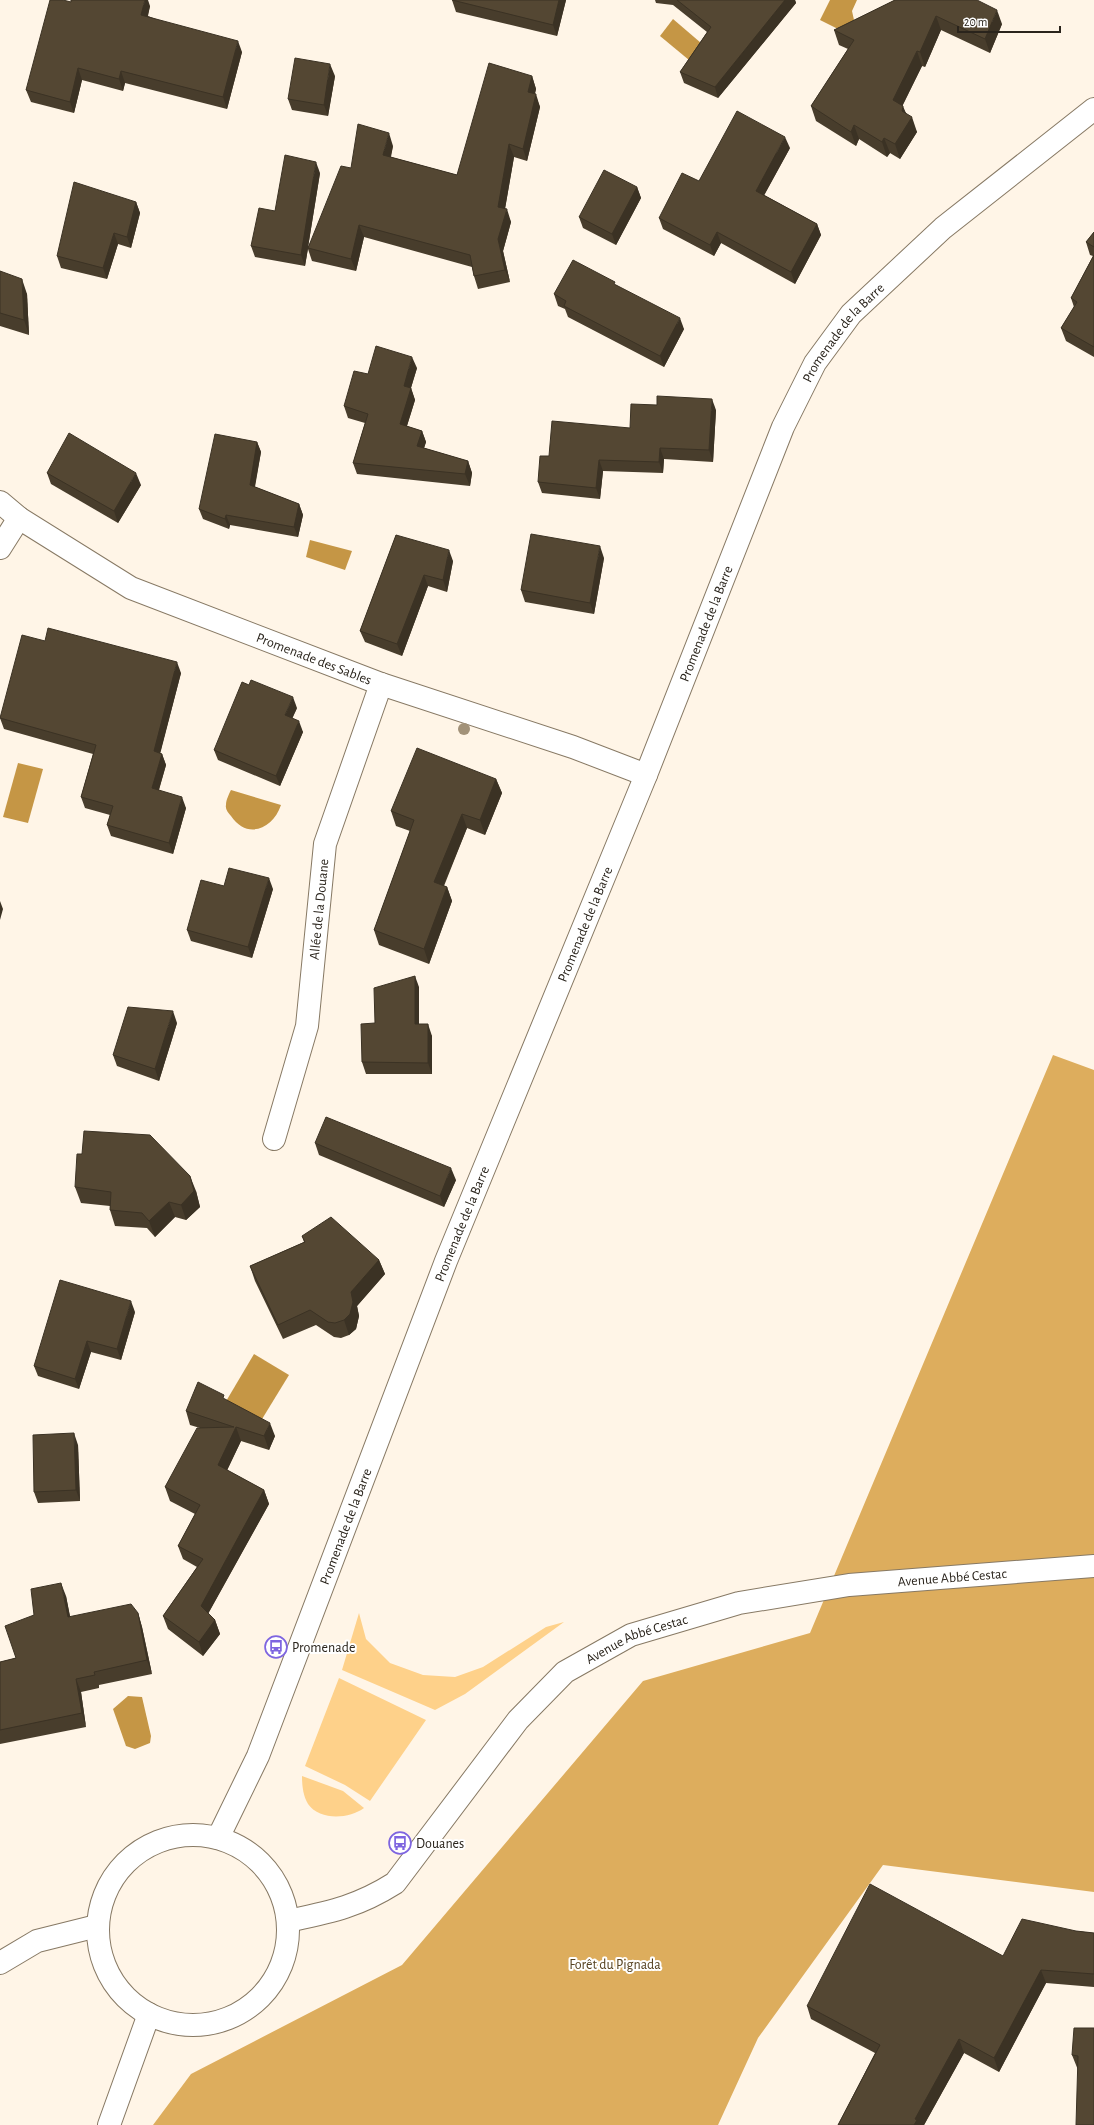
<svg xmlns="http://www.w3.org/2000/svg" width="1094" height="2125" font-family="'Alegreya Sans',sans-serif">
	<rect width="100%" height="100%" fill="#fff5e7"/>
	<!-- green -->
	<g fill="#fed18a">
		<path d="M359,1613l7,26 24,24 33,12 32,2 28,-10 63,-40 18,-5 -99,72 -30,16 -93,-40z"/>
		<path d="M339,1678l87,42 -56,81 -25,-16 -40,-19z"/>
		<path d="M302,1776l41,15 21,17c-15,11 -44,13 -56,-4 -5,-8 -6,-19 -6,-28z"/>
	</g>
	<!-- forest -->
	<path fill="#ddad5d" d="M1053,1055l41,15v822l-211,-27 -125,173 -40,87h-565l38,-51 211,-109 241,-284 167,-48z"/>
	<!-- water -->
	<g fill="#c59645">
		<path d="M830,0h27l-5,11 2,9 -6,7 -6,4 -22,-11z"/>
		<path d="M673,19l35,30 -13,16 -35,-29z"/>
		<path d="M310,540l42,11 -7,19 -39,-13z"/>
		<path d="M18,763l25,6 -15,54 -25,-6z"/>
		<path d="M231,790l50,15c-8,24 -34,35 -50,11 -3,-3 -6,-7 -5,-11 0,-5 3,-11 5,-15z"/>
		<path d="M254,1354l35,21 -30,49 -34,-21z"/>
		<path d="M128,1696l14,1 9,39 -1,7 -15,6 -9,-3 -13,-37z"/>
	</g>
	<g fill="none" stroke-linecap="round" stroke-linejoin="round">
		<!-- street casing -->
		<g stroke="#877964" stroke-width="24">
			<g id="street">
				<path id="s1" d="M0,502l19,16 112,70 250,96 192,63 73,28"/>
				<path d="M0,548l19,-30"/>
				<path id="s2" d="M274,1139l33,-113 18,-182 56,-160"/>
				<path d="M0,1963l37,-22 60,-15"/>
			</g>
		</g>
		<!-- secondary casing -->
		<g stroke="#877964" stroke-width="24">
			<g id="secondary">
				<circle cx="193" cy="1930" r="95"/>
				<path id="s3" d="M218,1838l40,-82 188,-495 200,-486 137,-348 32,-64 36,-49 92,-86 151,-119"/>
				<path id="s4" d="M288,1921c42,-9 69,-14 107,-38l123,-163 47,-48 66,-37 108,-32 110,-18 245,-19"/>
				<path d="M109,2125l40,-111"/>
			</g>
		</g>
		<!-- street -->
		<use href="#street" stroke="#fff" stroke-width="22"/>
		<!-- secondary -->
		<use href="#secondary" stroke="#fff" stroke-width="22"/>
	</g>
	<!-- trees -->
	<circle fill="#a29279" cx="464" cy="729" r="6"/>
	<!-- wall -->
	<g fill="#483d2c">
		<path d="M452,0h114l-9,36 -101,-24z"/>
		<path d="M655,0h140l1,3 -78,95 -34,-15 -4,-11 27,-40 -34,-27 -17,-2z"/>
		<path d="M895,0l107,24 -12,29 -49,-23 -16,37 -3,-1 -20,40 4,7 11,19 -17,27 -10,-6 -3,4 -28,-18 -3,7 -40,-25 -5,-15 37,-57 -9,-4 -5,-15z"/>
		<path d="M71,2l79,4 -2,10 94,36 -15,57 -102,-26 -2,8 -41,-11 -8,33 -43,-11 -5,-12z"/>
		<path d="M335,76l-7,40 -36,-6 -4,-11z"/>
		<path d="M532,76l4,13 -1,5 5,13 -13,54 -13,-4 -9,52 6,13 -8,29 7,31 -32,7 -4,-13 -2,-9 -108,-30 -8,34 -44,-10 -4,-12 -3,17 -50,-9 -4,-11 24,-35 45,-38 -12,74 43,-79 42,-22 -2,11 66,18z"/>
		<path d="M790,148l-26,47 53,29 4,11 -26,49 -74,-41 -7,13 -51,-27 -4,-11 40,-37z"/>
		<path d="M637,187l4,11 -25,47 -33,-17 -4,-11z"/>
		<path d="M136,202l4,11 -9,35 -13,-4 -11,35 -46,-11 -4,-12z"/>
		<path d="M1094,232v125l-28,-16 -5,-13 13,-21 -3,-9 22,-42 -3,-1 -4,-13z"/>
		<path d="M0,271l27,23 2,41 -29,-9z"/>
		<path d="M616,285l68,44 -20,38 -96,-50 -3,-8 -7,-3 -4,-12z"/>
		<path d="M417,368l-6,20 4,12 -8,26 15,5 4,11 -2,6 44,13 4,12 -2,13 -113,-12 -4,-11 12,-40 -17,-5 -4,-12 24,-32z"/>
		<path d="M716,410l-3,52 -49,-3 -1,14 -60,-2 -3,28 -58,-6 -4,-11 11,-26 81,-28z"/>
		<path d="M257,442l4,10 -6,35 44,17 4,11 -5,22 -68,-12 -1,4 -26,-10 -4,-10z"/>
		<path d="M47,473l94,12 -23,38 -67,-39z"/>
		<path d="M396,535l57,26 -6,31 -19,-6 -26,70 -37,-14 -5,-11z"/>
		<path d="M604,558l-10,56 -69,-12 -4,-12z"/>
		<path d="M45,641l136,32 -21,80 2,1 4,11 -7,25 27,18 -13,46 -62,-18 -4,-11 3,-10 -25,-7 -4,-11 12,-43 -89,-25 -4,-11z"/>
		<path d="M297,708l-5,10 11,14 -23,54 -62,-26 -4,-10z"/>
		<path d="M496,779l6,14 -17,42 -18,-7 -23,58 3,1 5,14 -23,63 -50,-19 -5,-15 36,-99 -14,-5 -5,-15z"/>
		<path d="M224,886l49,3 -21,69 -61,-17 -4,-11z"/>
		<path d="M419,987v37l13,12v38h-66l-4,-12 13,-39z"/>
		<path d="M177,1023l-18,58 -42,-15 -4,-11z"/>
		<path d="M315,1143l141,37 -12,27 -125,-52z"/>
		<path d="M75,1187l121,4 4,16 -14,13 -11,-3 -20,20 -8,-9 -32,-2 -5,-16v-4l-29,-3z"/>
		<path d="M302,1236l77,24 6,14 -28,32 2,10 -3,13 -7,6 -8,3 -7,-1 -18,-12 -33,14 -28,-58 -5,-15 54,-24z"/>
		<path d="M135,1312l-14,48 -30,-8 -12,37 -41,-13 -4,-10z"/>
		<path d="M226,1400l49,36 -6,14 -28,-9 -14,29 37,20 5,14 -61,110 7,6 5,14 -17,22 -35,-27 -5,-13 34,-49 -14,-8 -5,-13 17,-32 -25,-13 -5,-14 35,-59 -10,-3 -4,-14z"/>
		<path d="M78,1445l2,56 -42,2 -4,-11z"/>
		<path d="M66,1596l4,21 68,-4 4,14 10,47 -53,11v3l-18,4 5,35 -86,17v-82l16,-4 18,-43z"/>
		<path d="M1076,1931l18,2v54l-48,-4 -47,89 -35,-19 -40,72h-86l37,-72 -64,-34 -4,-13 196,-50z"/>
		<path d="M1094,2028l-16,42 -6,-15z"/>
	</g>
	<!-- shaded-wall -->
	<g fill="#3b3224">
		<path d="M145,0h3l2,6 -5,20 -4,-11z"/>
		<path d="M559,0h7l-9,36 -4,-11z"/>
		<path d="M785,0h10l1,3 -78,95 -3,-11z"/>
		<path d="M997,10l5,14 -12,29 -5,-14z"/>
		<path d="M936,16l5,14 -16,37 -5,-15z"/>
		<path d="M238,41l4,11 -15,57 -4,-12z"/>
		<path d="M917,51l5,15 -24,49 -5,-15z"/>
		<path d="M330,64l5,12 -7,40 -4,-11z"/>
		<path d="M78,68l4,12 -8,33 -4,-11z"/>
		<path d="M121,71l4,12 -2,8 -4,-12z"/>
		<path d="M532,76l4,13 -4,15 -4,-12z"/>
		<path d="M536,94l4,13 -13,54 -4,-12z"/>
		<path d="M903,106l6,15 3,-4 5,15 -17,27 -5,-15z"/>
		<path d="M854,125l5,14 -3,7 -5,-14z"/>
		<path d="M389,133l4,13 -5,21 -5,-12z"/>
		<path d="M785,137l5,11 -30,55 -4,-12z"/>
		<path d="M884,138l6,15 -3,4 -5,-15z"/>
		<path d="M509,144l5,13 -11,63 -5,-13z"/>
		<path d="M316,162l4,11 -15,93 -4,-11z"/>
		<path d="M637,187l4,11 -25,47 -4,-11z"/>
		<path d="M136,202l4,11 -9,35 -4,-11z"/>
		<path d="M507,209l4,13 -8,29 7,31 -5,-12 -7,-31z"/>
		<path d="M817,224l4,11 -26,49 -4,-12z"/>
		<path d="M359,225l5,12 -8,34 -5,-12z"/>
		<path d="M717,232l4,11 -7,13 -4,-11z"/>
		<path d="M114,233l4,11 -11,35 -4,-11z"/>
		<path d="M22,279l5,15 2,41 -5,-15z"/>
		<path d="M680,318l4,11 -20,38 -4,-11z"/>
		<path d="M412,357l5,11 -9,29 -4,-11z"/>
		<path d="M411,388l4,12 -11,35 -4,-11z"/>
		<path d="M712,399l4,11 -3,52 -4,-12z"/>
		<path d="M422,431l4,11 -5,15 -4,-11z"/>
		<path d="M257,442l4,10 -8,43 -3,-10z"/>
		<path d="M660,448l4,11 -1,14 -4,-11z"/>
		<path d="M599,460l4,11 -3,28 -4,-11z"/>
		<path d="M468,461l4,12 -2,13 -5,-12z"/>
		<path d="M136,473l5,12 -23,38 -4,-12z"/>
		<path d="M299,504l4,11 -5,22 -4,-10z"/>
		<path d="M226,515l4,10 -1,4 -4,-10z"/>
		<path d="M600,546l4,12 -10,56 -4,-11z"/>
		<path d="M449,550l4,11 -6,31 -4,-12z"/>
		<path d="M424,575l4,11 -26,70 -5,-12z"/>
		<path d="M177,662l4,11 -23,89 -4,-11z"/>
		<path d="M293,697l4,11 -8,18 -4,-11z"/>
		<path d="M299,721l4,11 -23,54 -4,-10z"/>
		<path d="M162,754l4,11 -10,34 -4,-11z"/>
		<path d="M496,779l6,14 -17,42 -5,-15z"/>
		<path d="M182,797l4,11 -13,46 -4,-11z"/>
		<path d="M462,814l5,14 -28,68 -5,-14z"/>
		<path d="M269,878l4,11 -21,69 -4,-11z"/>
		<path d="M447,887l5,14 -23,63 -5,-15z"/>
		<path d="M0,901l3,8 -3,11z"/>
		<path d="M415,976l4,11v48l-4,-11z"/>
		<path d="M173,1011l4,12 -18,58 -4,-12z"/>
		<path d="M428,1024l4,12v38l-4,-11z"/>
		<path d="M451,1168l5,12 -12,27 -4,-11z"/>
		<path d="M190,1176l6,15 4,16 -14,13 -5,-15z"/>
		<path d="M169,1202l6,15 -20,20 -6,-16z"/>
		<path d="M379,1260l6,14 -28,32 2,10 -3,13 -7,6 -5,-15 7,-28z"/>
		<path d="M131,1301l4,11 -14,48 -4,-11z"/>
		<path d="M87,1341l4,11 -12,37 -4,-10z"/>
		<path d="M270,1423l5,13 -6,14 -5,-14z"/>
		<path d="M236,1427l5,14 -18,38 -5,-14z"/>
		<path d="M74,1433l4,12 2,56 -4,-11z"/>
		<path d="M264,1490l5,14 -64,115 -4,-13z"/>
		<path d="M61,1583l5,13 7,35 -5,-14z"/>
		<path d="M138,1613l4,14 10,47 -5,-14z"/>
		<path d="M215,1620l5,14 -17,22 -4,-14z"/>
		<path d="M76,1679l5,13 5,35 -4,-14z"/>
		<path d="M1041,1970l5,13 -47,89 -5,-14z"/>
		<path d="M959,2039l5,14 -40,72h-10l1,-6z"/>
	</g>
	<!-- building -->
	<g fill="#544733" stroke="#3b3224">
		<path d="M50,0h13l8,2v-2h74l-4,15 97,26 -15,56 -102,-26 -2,8 -41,-11 -8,34 -44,-12z"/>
		<path d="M452,0h107l-6,25z"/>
		<path d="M677,0h108l-70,87 -35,-15 31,-45z"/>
		<path d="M895,0h82l20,10 -12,29 -49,-23 -16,36 -3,-1 -24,49 10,6 -1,5 10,6 -17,27 -11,-6 -2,4 -28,-17 -3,7 -40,-26 43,-66 -20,-10z"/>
		<path d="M295,58l35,6 -6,41 -36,-6z"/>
		<path d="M489,63l43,13 -4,16 8,2 -13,55 -14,-5 -11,63 9,2 -9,30 7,31 -31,6 -4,-21 -111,-30 -8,34 -43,-11 33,-82 10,2 7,-44 31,9 -6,22 74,20z"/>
		<path d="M737,111l48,26 -29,54 61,33 -26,48 -74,-40 -7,13 -51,-27 23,-45 17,8z"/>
		<path d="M285,155l31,7 -15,93 -50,-9 8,-38 16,3z"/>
		<path d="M604,170l33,17 -25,47 -33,-17z"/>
		<path d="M74,182l62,20 -9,35 -13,-4 -11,35 -46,-12z"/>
		<path d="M1094,232v15l-8,-5z"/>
		<path d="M1094,255v92l-33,-19 16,-26 -6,-4z"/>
		<path d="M573,260l42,22 -1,2 66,34 -20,38 -96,-50 2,-5 -12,-7z"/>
		<path d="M0,271l22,8 2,41 -24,-7z"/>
		<path d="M376,346l36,11 -8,29 7,2 -11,36 22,7 -5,15 51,15 -3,13 -112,-11 15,-49 -24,-8 10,-35 14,3z"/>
		<path d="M657,396l55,3 -3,51 -49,-2 -1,14 -60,-2 -3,28 -58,-6 2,-26h9l3,-35 78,7 1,-24 26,1z"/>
		<path d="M69,433l67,40 -22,38 -67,-38z"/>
		<path d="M215,434l42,8 -7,43 49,19 -5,23 -68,-12 -1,4 -26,-10z"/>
		<path d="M531,534l69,12 -10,57 -69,-13z"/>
		<path d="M396,535l53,15 -6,30 -19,-5 -27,69 -37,-13z"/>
		<path d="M48,628l129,34 -23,89 8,3 -10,34 30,9 -13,46 -62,-18 6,-19 -32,-9 15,-52 -96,-27 22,-83 23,6z"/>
		<path d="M251,680l42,17 -8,18 14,6 -23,55 -62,-26 28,-68 7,3z"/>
		<path d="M417,748l79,31 -16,41 -18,-6 -28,68 13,5 -23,62 -50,-19 40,-110 -23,-9z"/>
		<path d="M229,868l40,10 -21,69 -61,-17 14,-50 23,6z"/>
		<path d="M415,976v48h13v39l-66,-1 -1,-38 14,-1 -1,-35z"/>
		<path d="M128,1007l45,4 -18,58 -42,-14z"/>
		<path d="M326,1117l125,51 -11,28 -125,-53z"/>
		<path d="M84,1131l66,4 40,41 4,15 -13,14 -12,-3 -20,19 -7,-8 -32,-3 1,-18 -36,-5 2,-33h5z"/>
		<path d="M331,1217l48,43 -28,32 2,10 -3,12 -6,6 -9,3 -7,-1 -18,-12 -32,15 -28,-59 55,-24 -3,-6z"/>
		<path d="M60,1280l71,21 -14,48 -30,-8 -12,38 -41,-13z"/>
		<path d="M198,1382l26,13 -1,3 47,25 -6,13 -28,-9 -18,38 46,25 -63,116 14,14 -16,22 -36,-26 40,-57 -25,-13 22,-41 -35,-18 32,-59 37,-1 -48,-16z"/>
		<path d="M74,1433l2,57 -42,2 -1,-57z"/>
		<path d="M61,1583l7,34 63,-13 7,9 9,47 -53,12 1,3 -19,4 6,34 -82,17v-68l16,-4 -11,-32 29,-11 -3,-26z"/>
		<path d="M870,1884l133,72 19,-37 54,12 18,2v41l-53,-4 -47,88 -35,-19 -44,80 2,1 -3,5h-76l42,-80 -73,-39z"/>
		<path d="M1074,2028h20v97h-18l2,-69 -6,-1z"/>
	</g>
	<!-- icons -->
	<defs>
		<g id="bus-ring" transform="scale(1.15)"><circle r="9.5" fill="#fff" stroke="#7e65e0" stroke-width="1.5"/><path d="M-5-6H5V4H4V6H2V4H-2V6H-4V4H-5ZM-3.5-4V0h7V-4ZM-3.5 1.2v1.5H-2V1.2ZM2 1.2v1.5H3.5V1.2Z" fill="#7e65e0"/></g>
	</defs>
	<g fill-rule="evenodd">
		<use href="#bus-ring" x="276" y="1647"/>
		<use href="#bus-ring" x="400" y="1843"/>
	</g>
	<g text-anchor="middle" stroke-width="4" stroke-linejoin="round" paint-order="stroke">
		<!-- street labels -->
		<g font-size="14" fill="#2a241c" stroke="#fff">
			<text dy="5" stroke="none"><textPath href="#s3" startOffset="1633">Promenade de la Barre</textPath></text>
			<text dy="5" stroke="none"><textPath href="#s3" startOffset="1309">Promenade de la Barre</textPath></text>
			<text dy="5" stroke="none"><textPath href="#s1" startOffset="353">Promenade des Sables</textPath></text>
			<text dy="5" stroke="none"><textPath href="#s2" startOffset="235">Allée de la Douane</textPath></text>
			<text dy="5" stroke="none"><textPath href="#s3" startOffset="985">Promenade de la Barre</textPath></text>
			<text dy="5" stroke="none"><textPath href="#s3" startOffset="661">Promenade de la Barre</textPath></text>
			<text dy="5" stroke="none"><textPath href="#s3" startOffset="337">Promenade de la Barre</textPath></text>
			<text dy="5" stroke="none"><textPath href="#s4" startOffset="789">Avenue Abbé Cestac</textPath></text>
			<text dy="5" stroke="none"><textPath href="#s4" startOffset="465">Avenue Abbé Cestac</textPath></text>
		</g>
		<!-- poi labels -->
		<g font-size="14" fill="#2a241c" stroke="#fff" text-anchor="start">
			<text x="292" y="1652">Promenade</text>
			<text x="416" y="1848">Douanes</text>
		</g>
		<!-- park labels -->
		<g font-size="14" fill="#56411f" stroke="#fff">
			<text x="615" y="1969">Forêt du Pignada</text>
		</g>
	</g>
	<!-- scale -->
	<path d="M958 26v6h102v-6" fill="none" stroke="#2a241c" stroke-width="2"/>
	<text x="964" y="26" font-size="12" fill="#2a241c" stroke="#ffffff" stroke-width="3" paint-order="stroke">20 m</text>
</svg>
